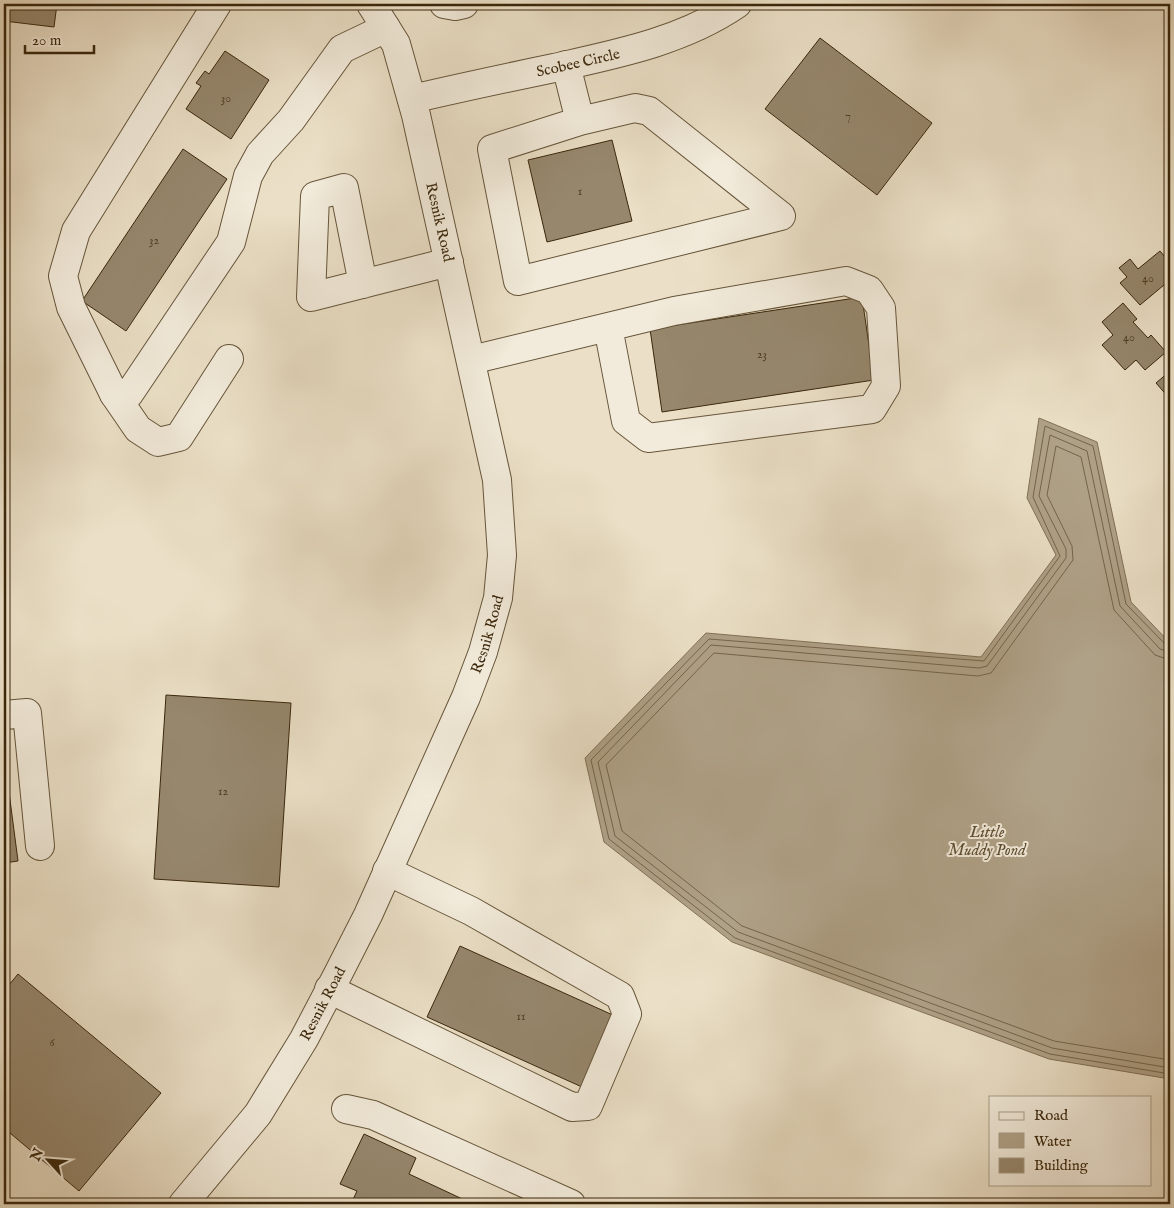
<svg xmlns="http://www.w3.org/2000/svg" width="1174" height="1208" font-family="'IM FELL English',serif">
	<rect width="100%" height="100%" fill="#ebe0c7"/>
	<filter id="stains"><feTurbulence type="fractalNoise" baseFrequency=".004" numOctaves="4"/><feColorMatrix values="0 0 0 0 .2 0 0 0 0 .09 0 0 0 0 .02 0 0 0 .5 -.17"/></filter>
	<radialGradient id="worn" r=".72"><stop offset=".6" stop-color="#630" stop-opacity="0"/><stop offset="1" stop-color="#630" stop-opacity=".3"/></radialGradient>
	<!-- water -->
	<path fill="#afa187" stroke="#807055" d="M1039,418l58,24 34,160 39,41v436l-121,-20 -317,-117 -128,-100 -19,-84 121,-125 275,24 75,-102 -29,-57z"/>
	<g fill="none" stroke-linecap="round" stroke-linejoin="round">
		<!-- shore -->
		<g stroke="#746449" stroke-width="1">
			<path d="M1170,646l-5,-2 -39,-40 -33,-158 -48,-20 -12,71 27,59 -76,105 -275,-22 -118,121 18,79 126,99 315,116 120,20"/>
			<path d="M1170,652l-10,-3 -40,-43 -33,-155 -37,-16 -11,61 27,53v9l-79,108 -8,2 -268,-23 -113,117 17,74 123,96 314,116 118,20"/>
			<path d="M1170,660l-15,-5 -41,-45 -33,-153 -25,-11 -9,49 25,51 1,14 -82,113 -13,3 -264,-23 -108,112 16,66 120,95 312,115 116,19"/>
		</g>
	</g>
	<!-- building -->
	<g fill="#96876d" stroke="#3a270b">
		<path d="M4,4h53l-3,23 -50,-6z"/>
		<path d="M820,38l112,85 -55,72 -112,-86z"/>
		<path d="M225,51l44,29 -38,59 -45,-30 15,-23 -5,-3 9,-12 4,3z"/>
		<path d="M612,140l20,81 -85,21 -19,-82z"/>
		<path d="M183,149l44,30 -101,152 -44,-30z"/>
		<path d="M1160,251l10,12v17l-30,25 -20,-22 7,-6 -8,-9 11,-9 8,10z"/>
		<path d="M862,297l12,83 -212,32 -12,-83z"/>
		<path d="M1123,303l14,16 -4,3 15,16 3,-3 15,17 -21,18 -9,-10 -11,10 -23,-25 11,-10 -11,-13z"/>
		<path d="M1170,371v28l-14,-16z"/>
		<path d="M166,695l125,8 -12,184 -125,-8z"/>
		<path d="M4,754l14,107 -14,2z"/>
		<path d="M460,946l155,70 -33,71 -155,-70z"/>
		<path d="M18,974l143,119 -82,98 -75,-63v-137z"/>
		<path d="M364,1134l52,24 -7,16 64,30h-122l6,-13 -17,-7z"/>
	</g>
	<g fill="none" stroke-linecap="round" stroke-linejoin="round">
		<!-- minor casing -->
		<g stroke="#66553a" stroke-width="30">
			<g id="minor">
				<path d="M217,4l-141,227 -13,45 8,31 43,87h15l102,-152 17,-66 12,-22 31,-34 51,-71 44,-21"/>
				<path d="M444,4l11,2 9,-2"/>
				<path d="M566,65l14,56 -88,28 26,132 263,-65 -132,-105 -14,-3 -55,13"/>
				<path id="s1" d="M412,99c47,-11 94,-21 142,-31 63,-14 129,-27 183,-64"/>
				<path d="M363,284l-19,-96 -29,8 -4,101 138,-35"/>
				<path d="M471,360l203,-49 172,-30 23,9 12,18 5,78 -14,23 -224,29 -22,-17 -18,-94"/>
				<path d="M114,394l24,35 20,13 21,-5 50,-78"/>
				<path d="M4,715l23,-2 13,133"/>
				<path d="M329,989l243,118 16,-1 39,-92 -7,-18 -149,-85 -84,-40"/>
				<path d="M346,1109l27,6 198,89"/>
				<path id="s2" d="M183,1204l75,-90 46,-75 34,-65 30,-59 98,-218 17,-45 15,-54 4,-43 -5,-75 -81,-365 -20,-71 -25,-40"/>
			</g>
		</g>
		<!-- minor -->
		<use href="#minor" stroke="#f2ebdb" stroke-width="28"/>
	</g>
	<g text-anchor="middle" stroke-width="4" stroke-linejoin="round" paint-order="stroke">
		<!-- number labels -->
		<g font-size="12" fill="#513f24">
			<text x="226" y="102">30</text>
			<text x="848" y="120">7</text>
			<text x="580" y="195">1</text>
			<text x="154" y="244">32</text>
			<text x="1148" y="282">40</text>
			<text x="1129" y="341">40</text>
			<text x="762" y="358">23</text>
			<text x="223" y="795">12</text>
			<text x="521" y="1020">11</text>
			<text x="52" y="1046">6</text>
		</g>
		<!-- street labels -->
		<g font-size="15" fill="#3a270b" stroke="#f2ebdb">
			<text dy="5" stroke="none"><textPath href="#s1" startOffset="170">Scobee Circle</textPath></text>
			<text transform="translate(440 222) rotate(77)" y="5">Resnik Road</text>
			<text dy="5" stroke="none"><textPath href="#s2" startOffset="650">Resnik Road</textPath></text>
			<text dy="5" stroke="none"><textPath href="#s2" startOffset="245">Resnik Road</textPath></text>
		</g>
		<!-- water labels -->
		<g font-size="16" font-style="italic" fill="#5d4c30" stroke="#f2ebdb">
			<text x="987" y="837">Little<tspan x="987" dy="18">Muddy Pond</tspan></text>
		</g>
	</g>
	<!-- margin -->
	<rect width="1174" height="1208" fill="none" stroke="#ebe0c7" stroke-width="20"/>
	<rect x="5" y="5" width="1164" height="1198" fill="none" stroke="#3a270b" stroke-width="2.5"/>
	<rect x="10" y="10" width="1154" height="1188" fill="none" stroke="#3a270b"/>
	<!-- legend -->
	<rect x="989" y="1096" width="162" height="90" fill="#f2ebdb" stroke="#a89d88"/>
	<rect x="999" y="1112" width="25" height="8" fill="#f2ebdb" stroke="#a89d88"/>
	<text x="1034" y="1120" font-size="15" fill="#3a270b">Road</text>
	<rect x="999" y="1133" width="25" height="15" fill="#afa187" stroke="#a89d88"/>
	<text x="1034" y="1146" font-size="15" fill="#3a270b">Water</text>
	<rect x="999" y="1158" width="25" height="15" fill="#96876d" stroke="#a89d88"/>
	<text x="1034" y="1170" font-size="15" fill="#3a270b">Building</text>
	<!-- north arrow -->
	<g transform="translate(48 1160) rotate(296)" stroke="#f2ebdb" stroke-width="4" paint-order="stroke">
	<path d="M0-4L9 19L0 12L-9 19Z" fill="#3a270b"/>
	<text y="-8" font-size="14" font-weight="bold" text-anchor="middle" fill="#3a270b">N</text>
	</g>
	<!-- scale -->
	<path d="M25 45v8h69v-8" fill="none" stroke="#3a270b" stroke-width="2.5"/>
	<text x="32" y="45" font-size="15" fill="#3a270b" stroke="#f2ebdb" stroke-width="4" paint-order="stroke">20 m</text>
	<rect width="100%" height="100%" filter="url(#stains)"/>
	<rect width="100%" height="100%" fill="url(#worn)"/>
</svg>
